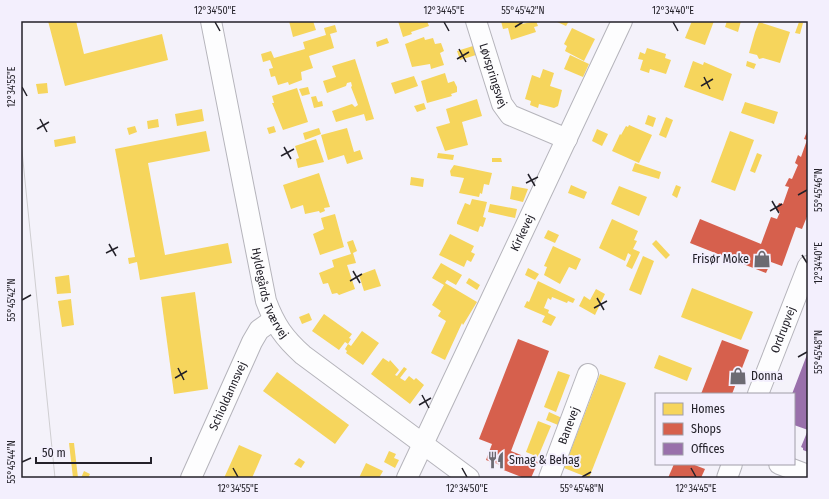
<svg xmlns="http://www.w3.org/2000/svg" width="829" height="499" font-family="'Fira Sans Condensed',sans-serif">
	<rect width="100%" height="100%" fill="#f4f2fa"/>
	<!-- homes -->
	<g fill="#f6d55c">
		<path d="M48,21h28l8,33 78,-20 6,26 -103,26z"/>
		<path d="M289,21h24l3,9 -23,7z"/>
		<path d="M398,21h29l2,5 -18,6 1,2 -9,3z"/>
		<path d="M501,21h21v3l14,-3 2,5 -4,1 2,5 -25,8 -3,-12 -5,1z"/>
		<path d="M555,21h14l-3,5z"/>
		<path d="M692,21h22l-9,24 -20,-7z"/>
		<path d="M727,21h14l-3,11 -13,-5z"/>
		<path d="M759,22l31,10 -10,31 -17,-5 -4,1 -2,-4 -8,-2 6,-21z"/>
		<path d="M799,22l4,1 -3,11 -5,-1z"/>
		<path d="M335,25l2,7 -7,2 4,14 -25,8 4,12 -12,4 1,8 -13,5 -1,-3 -10,3 -3,-9 -4,1 -2,-8 4,-1 -3,-8 -7,2 -2,-8 10,-3 3,7 31,-9 -2,-7 23,-7 -2,-7z"/>
		<path d="M572,28l23,11 -11,22 -19,-10 2,-5 -3,-2z"/>
		<path d="M424,37l1,3 8,-2 2,6 6,-1 3,8 -4,2 4,12 -13,4 -1,-5 -18,3 -7,-23z"/>
		<path d="M387,38l2,5 -12,4 -1,-5z"/>
		<path d="M473,46l3,9 -16,5 -3,-9z"/>
		<path d="M647,48l19,6 -1,4 6,2 -5,14 -16,-5 -1,4 -9,-3 3,-10 -5,-1 2,-7 5,2z"/>
		<path d="M570,55l19,9 -6,13 -19,-8z"/>
		<path d="M355,59l19,60 -8,2 -2,-7 -28,8 -4,-11 20,-7 3,3 3,-2 -7,-18 1,-1 -1,-4 -4,1 -1,3 -19,7 -4,-12 13,-4 -4,-11z"/>
		<path d="M693,61l10,4 1,-3 28,12 -9,27 -39,-14z"/>
		<path d="M747,61l9,3 -2,5 -8,-3z"/>
		<path d="M543,69l11,4 -4,13 12,4 -4,16 -4,2 -15,-4 -1,4 -8,-3 1,-4 -6,-2 7,-24 8,3z"/>
		<path d="M445,73l3,10 6,-2 3,6v5l-6,2 1,2 -25,7 -6,-22z"/>
		<path d="M414,76l4,10 -23,8 -4,-11z"/>
		<path d="M47,83l1,10 -10,1 -2,-10z"/>
		<path d="M308,87l2,7 -8,2 -3,-7z"/>
		<path d="M297,88l11,34 -25,8 -11,-27h2l-2,-7z"/>
		<path d="M316,96l2,6 4,-1 1,5 -9,2 -3,-11z"/>
		<path d="M477,99l5,17 -20,6 6,23 -23,6 -9,-24 14,-4 -4,-14z"/>
		<path d="M745,102l33,10 -4,12 -33,-11z"/>
		<path d="M424,103l2,6 -9,3 -3,-6z"/>
		<path d="M202,109l2,12 -27,5 -2,-12z"/>
		<path d="M648,115l8,3 -3,9 -8,-3z"/>
		<path d="M666,117l7,3 -7,18 -7,-3z"/>
		<path d="M158,119l1,8 -11,2 -1,-8z"/>
		<path d="M629,125l23,10 -13,28 -27,-12 8,-17 1,1 5,-9 2,1z"/>
		<path d="M135,126l2,6 -8,3 -2,-7z"/>
		<path d="M274,126l2,6 -7,2 -2,-6z"/>
		<path d="M319,128l2,6 -16,6 -2,-7z"/>
		<path d="M347,128l7,24 6,-2 3,9 -16,5 -3,-9 -16,5 -7,-25z"/>
		<path d="M597,129l11,5 -6,12 -10,-5z"/>
		<path d="M206,131l4,20 -62,12 17,92 63,-12 4,20 -92,17 -3,-18 -8,2 -1,-6 7,-1 -20,-108z"/>
		<path d="M730,131l24,9 -19,51 -24,-9z"/>
		<path d="M75,136l1,7 -21,4 -1,-7z"/>
		<path d="M316,139l8,23 -26,6 -2,-9 3,-1 -4,-12z"/>
		<path d="M438,153l16,2 -1,5 -16,-2z"/>
		<path d="M757,153l5,2 -7,18 -5,-2z"/>
		<path d="M492,158h9l1,4h-10z"/>
		<path d="M635,163l26,9 -2,7 -27,-8z"/>
		<path d="M454,165l38,8 -3,12 -5,-1 -2,10 -2,-1 -1,4 -20,-4 5,-15 -13,-2 -1,-5z"/>
		<path d="M319,173l11,34 -6,1 1,3 -5,2 -1,-2 -14,3 -2,-9 -12,4 -8,-24z"/>
		<path d="M411,177l13,2 -1,8 -13,-2z"/>
		<path d="M571,185l16,7 -3,7 -16,-6z"/>
		<path d="M676,185l5,2 -4,11 -5,-3z"/>
		<path d="M512,186l16,3 -5,13 -13,-3z"/>
		<path d="M619,186l28,11 -8,19 -28,-12z"/>
		<path d="M472,199l15,3 -4,15 3,1 -3,9 -3,-1 -2,6 -21,-8v-2l8,-19 5,2z"/>
		<path d="M490,204l27,5 -2,9 -27,-6z"/>
		<path d="M335,214l9,33 -24,8 -7,-21 11,-5 -3,-11z"/>
		<path d="M612,219l26,12 -4,9 3,1 -4,8 7,3 -8,17 -6,-3 5,-11 -3,-2 -3,8 -26,-13z"/>
		<path d="M548,230l11,5 -4,8 -11,-5z"/>
		<path d="M450,234l24,12 -3,6 4,2 -4,8 -4,-2 -3,7 -25,-12z"/>
		<path d="M353,240l4,11 -4,2 3,10 -9,2 8,24 -16,6 -2,-2 -5,1 -4,-11 -5,1 -4,-11 15,-6 -2,-7 19,-6 -4,-12z"/>
		<path d="M656,240l14,15 -4,4 -14,-15z"/>
		<path d="M553,246l28,13 -5,11 -7,-3 -9,17 -16,-9 3,-8 -3,-1z"/>
		<path d="M643,256l11,5 -13,34 -12,-5z"/>
		<path d="M441,263l21,12 -6,10 -9,-5 -2,3 32,19 -14,23 -1,-2 -17,37 -14,-7 15,-32 -8,-5 3,-5 -9,-6 12,-20 -12,-7z"/>
		<path d="M528,268l11,6 -4,6 -10,-5z"/>
		<path d="M375,269l6,17 -17,5 -5,-16z"/>
		<path d="M69,275l2,18 -14,1 -2,-17z"/>
		<path d="M469,278l11,7 -3,5 -11,-7z"/>
		<path d="M538,281l37,18 -2,4 -5,-2 -1,2 -15,-6 -1,3 -3,-2 -4,10 5,2 -1,3 8,4 -5,9 -9,-4 3,-6 -21,-9 3,-6 2,1z"/>
		<path d="M692,288l61,24 -12,28 -60,-23z"/>
		<path d="M596,289l9,5 -10,21 -16,-9 5,-10 6,4z"/>
		<path d="M195,292l13,97 -34,5 -13,-97z"/>
		<path d="M71,299l3,26 -12,2 -4,-26z"/>
		<path d="M309,313l3,7 -10,4 -3,-7z"/>
		<path d="M324,314l28,20 -3,4 2,1 -3,5 -3,-2 -6,8 -27,-19z"/>
		<path d="M362,331l17,12 -16,22 -17,-12 1,-2 -2,-2 3,-5 3,2z"/>
		<path d="M659,355l33,13 -5,13 -33,-13z"/>
		<path d="M383,358l6,4 1,-2 9,10 -4,5 2,1 7,-9 3,2 -7,9 5,3 4,-5 5,4 2,-2 8,7 -14,19 -39,-30z"/>
		<path d="M558,371l12,4 -14,37 -12,-5z"/>
		<path d="M277,372l72,53 -14,19 -72,-53z"/>
		<path d="M600,374l26,9 -37,95 -25,-10z"/>
		<path d="M549,412l13,6 -4,7 -12,-5z"/>
		<path d="M538,421l13,5 -13,31 -12,-5z"/>
		<path d="M69,443h5l4,35h-5z"/>
		<path d="M239,445l23,10 -10,23h-28z"/>
		<path d="M389,451l7,3 -2,4 5,2 -4,8 -11,-6z"/>
		<path d="M299,458l6,4 -4,6 -7,-4z"/>
		<path d="M366,463l17,8 -4,7h-20z"/>
		<path d="M84,471l6,3 -2,4h-7z"/>
	</g>
	<!-- shops -->
	<g fill="#d6604d">
		<path d="M808,129v85l-6,15 -6,-2 -14,39 -11,-4 -5,11 -76,-30 10,-24 61,25 10,-27 6,2 3,-7 -4,-2 3,-7 4,1 6,-17 -4,-1 4,-8 3,1 6,-14 -3,-2 3,-8 3,2 6,-17 -3,-1z"/>
		<path d="M518,339l31,12 -38,100 27,11 -7,16h-7l-23,-9 2,-3 -17,-6 6,-16 -13,-5z"/>
		<path d="M722,340l27,10 -17,44h-31z"/>
		<path d="M674,464h18l13,5 -4,9h-33z"/>
	</g>
	<!-- offices -->
	<path fill="#9970ab" d="M808,352v100l-5,-2v-2l-2,-1 7,-17 -14,-5v-31h-2z"/>
	<g fill="none" stroke-linecap="round" stroke-linejoin="round">
		<!-- minor casing -->
		<g stroke="#b5b4bb" stroke-width="22">
			<g id="minor">
				<path id="s1" d="M211,21l55,280c9,24 18,37 37,54l166,123"/>
				<path id="s2" d="M476,21l26,83 8,11 57,24"/>
				<path id="s3" d="M758,394l50,-128"/>
				<path d="M779,464l29,11"/>
				<path id="s4" d="M191,478l61,-136 7,-12 14,-10"/>
				<path id="s5" d="M407,478l215,-457"/>
				<path id="s6" d="M549,478l39,-104"/>
				<path d="M727,478l5,-14"/>
			</g>
		</g>
		<!-- minor -->
		<use href="#minor" stroke="#fdfdfe" stroke-width="20"/>
		<!-- tram -->
		<path stroke="#cfced1" stroke-width="1" d="M21,141l34,337"/>
	</g>
	<!-- ticks -->
	<path fill="none" stroke="#232129" stroke-width="1.5" d="M215,22l5,9M444,22l5,9M673,22l5,9M515,27l8,-5M459,49l7,13M457,59l12,-7M704,77l6,12M701,86l12,-7M22,87l5,9M40,119l7,13M37,129l12,-7M284,147l7,12M281,156l13,-7M528,174l7,12M526,183l12,-6M798,195l9,-5M772,201l7,12M770,211l12,-7M109,244l7,12M106,253l12,-6M802,255l5,8M353,271l7,12M350,281l12,-7M597,298l7,12M22,300l9,-5M594,308l13,-7M798,357l9,-5M178,368l6,12M175,378l12,-7M422,395l7,13M419,405l12,-7M22,462l9,-4M233,468l5,9M462,468l5,9M691,468l5,9M582,477l9,-5"/>
	<!-- icons -->
	<defs>
		<g id="shop-bare" transform="scale(1.38)"><path d="M-5-2.5h2.3a2.7 3.5 0 0 1 5.4 0H5L5.5 6h-11ZM-1.5-2.5h3a1.5 2.3 0 0 0-3 0Z" fill="#6c6a72" stroke="#f3effd" stroke-width="2.5" paint-order="stroke"/></g>
		<g id="restaurant-bare" transform="scale(1.38)"><path d="M-5-6h1v4h1v-4h1v4h1v-4h1v5L-1.5 .5V6h-2V.5L-5-1ZM5-6V6H3V1.5H1.5Q1.5-4 5-6Z" fill="#6c6a72" stroke="#f3effd" stroke-width="2.5" paint-order="stroke"/></g>
	</defs>
	<g fill-rule="evenodd">
		<use href="#shop-bare" x="762" y="259"/>
		<use href="#shop-bare" x="738" y="376"/>
		<use href="#restaurant-bare" x="496" y="460"/>
	</g>
	<g text-anchor="middle" stroke-width="4" stroke-linejoin="round" paint-order="stroke">
		<!-- street labels -->
		<g font-size="12" fill="#232129" stroke="#f3effd">
			<text dy="4" stroke="none"><textPath href="#s2" startOffset="57">Løvspringsvej</textPath></text>
			<text dy="4" stroke="none"><textPath href="#s5" startOffset="271">Kirkevej</textPath></text>
			<text dy="4" stroke="none"><textPath href="#s1" startOffset="279">Hyldegårds Tværvej</textPath></text>
			<text dy="4" stroke="none"><textPath href="#s3" startOffset="69">Ordrupvej</textPath></text>
			<text dy="4" stroke="none"><textPath href="#s4" startOffset="90">Schioldannsvej</textPath></text>
			<text dy="4" stroke="none"><textPath href="#s6" startOffset="56">Banevej</textPath></text>
		</g>
		<!-- poi labels -->
		<g font-size="12" fill="#232129" stroke="#f3effd" text-anchor="start">
			<text x="749" y="263" text-anchor="end">Frisør Moke</text>
			<text x="751" y="380">Donna</text>
			<text x="509" y="464">Smag &amp; Behag</text>
		</g>
	</g>
	<!-- border -->
	<rect width="829" height="499" fill="none" stroke="#f3effd" stroke-width="44"/>
	<!-- legend -->
	<rect x="655" y="393" width="140" height="72" fill="#f3effd" stroke="#a09da8"/>
	<rect x="663" y="403" width="20" height="12" fill="#f6d55c" stroke="#a09da8"/>
	<text x="691" y="413" font-size="12" fill="#232129">Homes</text>
	<rect x="663" y="423" width="20" height="12" fill="#d6604d" stroke="#a09da8"/>
	<text x="691" y="433" font-size="12" fill="#232129">Shops</text>
	<rect x="663" y="443" width="20" height="12" fill="#9970ab" stroke="#a09da8"/>
	<text x="691" y="453" font-size="12" fill="#232129">Offices</text>
	<!-- scale -->
	<path d="M36 457v6h115v-6" fill="none" stroke="#232129" stroke-width="2"/>
	<text x="42" y="457" font-size="12" fill="#232129" stroke="#f3effd" stroke-width="3" paint-order="stroke">50 m</text>
	<rect x="22" y="22" width="785" height="455" fill="none" stroke="#232129" stroke-width="1.5"/>
	<g font-size="10" text-anchor="middle" fill="#232129">
		<text x="215" y="14">12°34'50"E</text>
		<text x="444" y="14">12°34'45"E</text>
		<text x="523" y="14">55°45'42"N</text>
		<text x="673" y="14">12°34'40"E</text>
		<text transform="translate(11 87) rotate(-90)" y="4">12°34'55"E</text>
		<text transform="translate(818 190) rotate(-90)" y="4">55°45'46"N</text>
		<text transform="translate(818 263) rotate(-90)" y="4">12°34'40"E</text>
		<text transform="translate(11 300) rotate(-90)" y="4">55°45'42"N</text>
		<text transform="translate(818 352) rotate(-90)" y="4">55°45'48"N</text>
		<text transform="translate(11 462) rotate(-90)" y="4">55°45'44"N</text>
		<text x="238" y="492">12°34'55"E</text>
		<text x="467" y="492">12°34'50"E</text>
		<text x="582" y="492">55°45'48"N</text>
		<text x="696" y="492">12°34'45"E</text>
	</g>
</svg>
